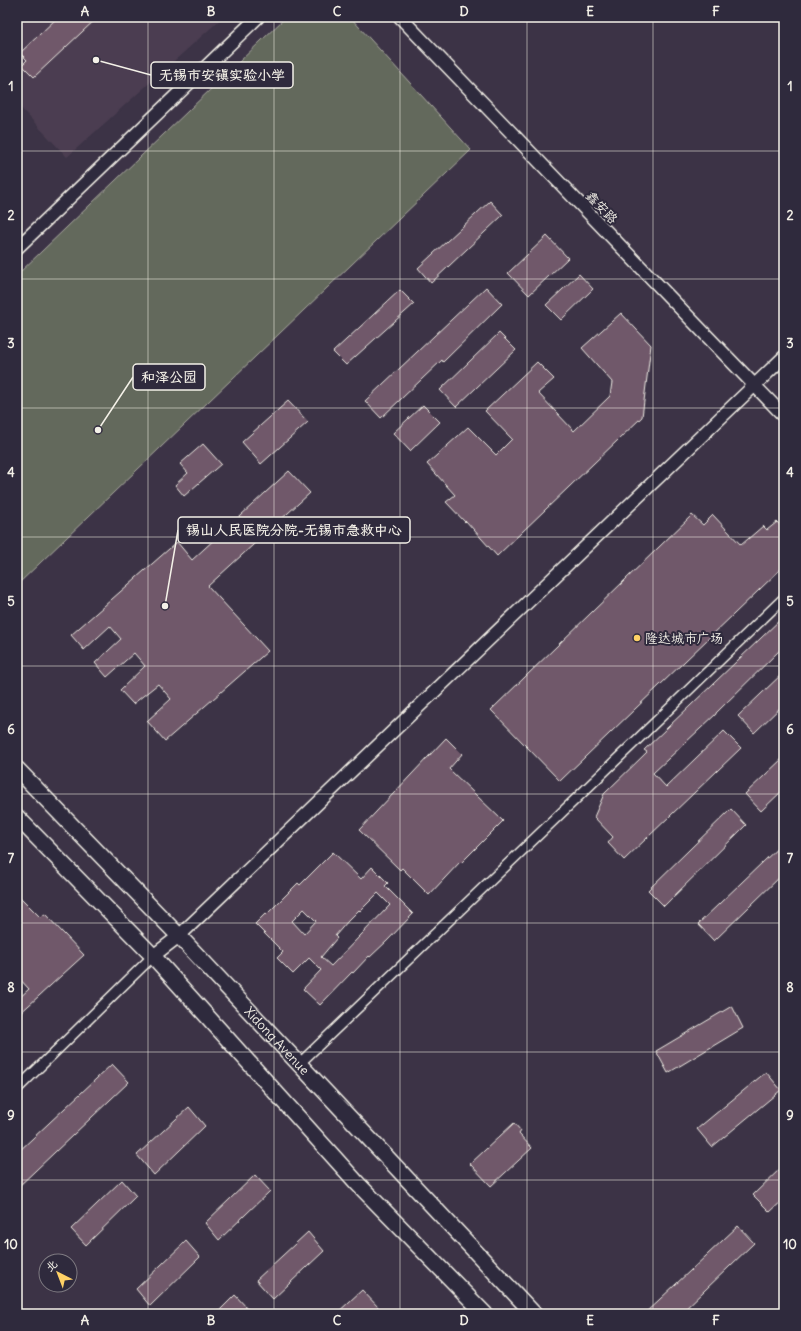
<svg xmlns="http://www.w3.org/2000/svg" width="801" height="1331" font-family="Delius,'LXGW WenKai TC',sans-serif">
	<rect width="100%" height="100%" fill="#3c3346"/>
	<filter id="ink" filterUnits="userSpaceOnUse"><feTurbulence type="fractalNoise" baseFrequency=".025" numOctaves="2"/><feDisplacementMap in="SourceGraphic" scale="8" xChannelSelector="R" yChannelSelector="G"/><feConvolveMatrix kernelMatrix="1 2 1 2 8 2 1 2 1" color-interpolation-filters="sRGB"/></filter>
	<g filter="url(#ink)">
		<!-- built -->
		<path fill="#4c3e51" d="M17,17h206l-156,140 -50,-53z"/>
		<!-- green -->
		<path fill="#64695b" stroke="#acada2" d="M286,17h64l121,133 -454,435v-310z"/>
		<!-- building -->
		<g fill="#70596b" stroke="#f4f1e8" fill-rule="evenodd">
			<path d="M58,17h40l-64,60 -12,-12 5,-5 -7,-7z"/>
			<path d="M490,201l13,14 -72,68 -13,-15z"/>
			<path d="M547,236l21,22 -39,37 -21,-22z"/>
			<path d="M579,274l14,15 -32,31 -15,-15z"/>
			<path d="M486,287l16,17 -59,58 -1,-2 -61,58 -16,-17z"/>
			<path d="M400,290l14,14 -68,61 -13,-13z"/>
			<path d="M621,313l30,32 -9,72 -145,139 -31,-35 -1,1 -19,-20 9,-7 -28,-31 41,-37 28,28 16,-16 -27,-28 52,-49 17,17 -16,14 36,38 36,-35 2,-14 -30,-34z"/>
			<path d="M499,333l17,17 -60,57 -16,-17z"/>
			<path d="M288,401l20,21 -47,42 -19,-22z"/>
			<path d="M423,405l17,17 -30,29 -17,-18z"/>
			<path d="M203,444l18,20 -37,32 -9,-11 13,-12 -8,-9z"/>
			<path d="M289,471l21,22 -102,93 60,65 -103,90 -18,-20 24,-22 -13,-15 -25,20 -13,-14 25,-24 -11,-13 -27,24 -12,-14 26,-24 -11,-13 -26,24 -13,-15 106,-93 15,18z"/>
			<path d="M692,515l11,10 10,-10 28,30 22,-19 4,4 10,-8 7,7v37l-224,215 -69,-71z"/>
			<path d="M784,616v30l-68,67v1l-63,59 13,14 58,-56 17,17 -117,112 -16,-17 5,-6 -19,-20 10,-23 43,-42 -3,-2z"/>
			<path d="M784,672v32l-30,29 -16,-17z"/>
			<path d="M446,738l16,16 -13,15 54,52 -42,42 -1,-1 -31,33 -27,-27 -2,2 -41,-40z"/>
			<path d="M784,757v32l-23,22 -16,-17z"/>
			<path d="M731,809l15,16 -82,81 -16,-16z"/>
			<path d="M784,842v31l-70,68 -16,-17z"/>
			<path d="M333,852l28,27 11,-12 16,16 -3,3 28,28 -26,27 -17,16 -1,-1 -16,17 -1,-1 -32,33 -17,-16 18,-19 -12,-12 -16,16 -16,-16 6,-6 -28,-28 10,-10 1,1 32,-32 2,2zM378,893l12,12 -59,61 -10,-9 16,-19 -2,-2 13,-15 11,-11 1,1zM304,909l12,12 -12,13 -12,-13z"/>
			<path d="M17,894l23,23 5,-3 39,41 -67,61v-16l12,-11 -12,-13z"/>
			<path d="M732,1006l11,22 -75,45 -12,-22z"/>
			<path d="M112,1064l17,18 -112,106v-35z"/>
			<path d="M766,1072l15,18 -69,57 -15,-18z"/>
			<path d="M189,1107l16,19 -51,49 -17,-20z"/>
			<path d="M514,1123l7,8 -2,3 13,14 -41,38 -21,-22z"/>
			<path d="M784,1165v34l-14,13 -17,-17z"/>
			<path d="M255,1175l15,16 -51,49 -14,-17z"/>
			<path d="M122,1180l14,16 -50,49 -15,-16z"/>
			<path d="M738,1226l16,17 -74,71h-36z"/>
			<path d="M308,1232l16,19 -51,48 -17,-19z"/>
			<path d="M186,1241l14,16 -50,49 -14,-17z"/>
			<path d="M362,1290l17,18 -6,6h-37z"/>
			<path d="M235,1295l13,14 -5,5h-27z"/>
		</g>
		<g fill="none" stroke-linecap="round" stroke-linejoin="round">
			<!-- minor casing -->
			<g stroke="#f4f1e8" stroke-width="12">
				<g id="minor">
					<path d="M299,1064l256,-245 229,-221"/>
					<path d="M17,1089l136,-133"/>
				</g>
			</g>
			<!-- tertiary casing -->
			<g stroke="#f4f1e8" stroke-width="15">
				<g id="tertiary">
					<path d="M400,17l384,399"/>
					<path d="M17,248l241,-231"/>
					<path d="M153,956l26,-20 605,-579"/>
				</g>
			</g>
			<!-- primary casing -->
			<g stroke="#f4f1e8" stroke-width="18">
				<g id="primary">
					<path id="s1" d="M17,769l162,167 355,378"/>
					<path d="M17,817l136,139 205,228 127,130"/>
				</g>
			</g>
			<!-- minor -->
			<use href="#minor" stroke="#2f2a3d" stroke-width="9"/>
			<!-- tertiary -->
			<use href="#tertiary" stroke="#2f2a3d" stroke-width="12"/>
			<!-- primary -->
			<use href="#primary" stroke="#2f2a3d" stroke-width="15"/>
		</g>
	</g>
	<!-- grid -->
	<path fill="none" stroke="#f4f1e8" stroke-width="1" stroke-opacity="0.55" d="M148,17v1297M274,17v1297M400,17v1297M527,17v1297M653,17v1297M17,151h767M17,279h767M17,408h767M17,537h767M17,666h767M17,794h767M17,923h767M17,1052h767M17,1180h767"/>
	<!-- markers -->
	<circle fill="#ffd166" stroke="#2f2a3d" stroke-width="1.5" cx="637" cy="638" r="4"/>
	<g text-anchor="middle" stroke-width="4" stroke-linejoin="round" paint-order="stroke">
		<!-- street labels -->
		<g font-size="13" fill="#f4f1e8" stroke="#2f2a3d">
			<text transform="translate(602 207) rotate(46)" y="5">鑫安路</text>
			<text dy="5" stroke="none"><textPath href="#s1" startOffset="376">Xidong Avenue</textPath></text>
		</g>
		<!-- poi labels -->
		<g font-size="13" fill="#f4f1e8" stroke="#2f2a3d" text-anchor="start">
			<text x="645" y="643">隆达城市广场</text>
		</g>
	</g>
	<!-- callouts -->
	<path fill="none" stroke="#f4f1e8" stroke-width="1.5" d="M96 60L151 75M98 430L133 377M165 606L178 530"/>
	<g fill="#f4f1e8" stroke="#2f2a3d" stroke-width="1.5">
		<circle cx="96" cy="60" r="4"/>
		<circle cx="98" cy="430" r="4"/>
		<circle cx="165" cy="606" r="4"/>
	</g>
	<g fill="#2f2a3d" stroke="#f4f1e8" stroke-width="1.5">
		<rect x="151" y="62" width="142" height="26" rx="4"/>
		<rect x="133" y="364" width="72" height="26" rx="4"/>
		<rect x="178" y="517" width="232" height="26" rx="4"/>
	</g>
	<g font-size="14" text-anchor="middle" font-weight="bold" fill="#f4f1e8">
		<text x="222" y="80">无锡市安镇实验小学</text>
		<text x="169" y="382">和泽公园</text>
		<text x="294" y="535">锡山人民医院分院-无锡市急救中心</text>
	</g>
	<!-- margin -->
	<rect width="801" height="1331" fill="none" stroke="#2f2a3d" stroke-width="44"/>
	<!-- north arrow -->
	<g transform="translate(58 1273) rotate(318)"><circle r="19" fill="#2f2a3d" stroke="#7e7a81"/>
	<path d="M0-3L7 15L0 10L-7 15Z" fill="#ffd166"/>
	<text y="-6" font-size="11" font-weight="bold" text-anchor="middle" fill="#f4f1e8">北</text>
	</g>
	<rect x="22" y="22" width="757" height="1287" fill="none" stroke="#f4f1e8" stroke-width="1.5"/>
	<g font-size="13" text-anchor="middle" font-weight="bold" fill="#f4f1e8">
		<text x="85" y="16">A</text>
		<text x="211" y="16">B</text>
		<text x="337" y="16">C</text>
		<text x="464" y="16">D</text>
		<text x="590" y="16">E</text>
		<text x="716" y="16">F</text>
		<text x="11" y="91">1</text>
		<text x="790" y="91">1</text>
		<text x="11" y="220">2</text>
		<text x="790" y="220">2</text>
		<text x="11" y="348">3</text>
		<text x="790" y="348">3</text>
		<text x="11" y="477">4</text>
		<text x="790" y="477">4</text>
		<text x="11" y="606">5</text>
		<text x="790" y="606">5</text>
		<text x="11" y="734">6</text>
		<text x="790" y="734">6</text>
		<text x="11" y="863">7</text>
		<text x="790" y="863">7</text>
		<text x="11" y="992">8</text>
		<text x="790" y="992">8</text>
		<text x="11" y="1120">9</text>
		<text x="790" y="1120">9</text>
		<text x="11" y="1249">10</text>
		<text x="790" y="1249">10</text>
		<text x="85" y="1325">A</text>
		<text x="211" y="1325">B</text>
		<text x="337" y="1325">C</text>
		<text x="464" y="1325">D</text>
		<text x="590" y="1325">E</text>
		<text x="716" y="1325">F</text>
	</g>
</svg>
